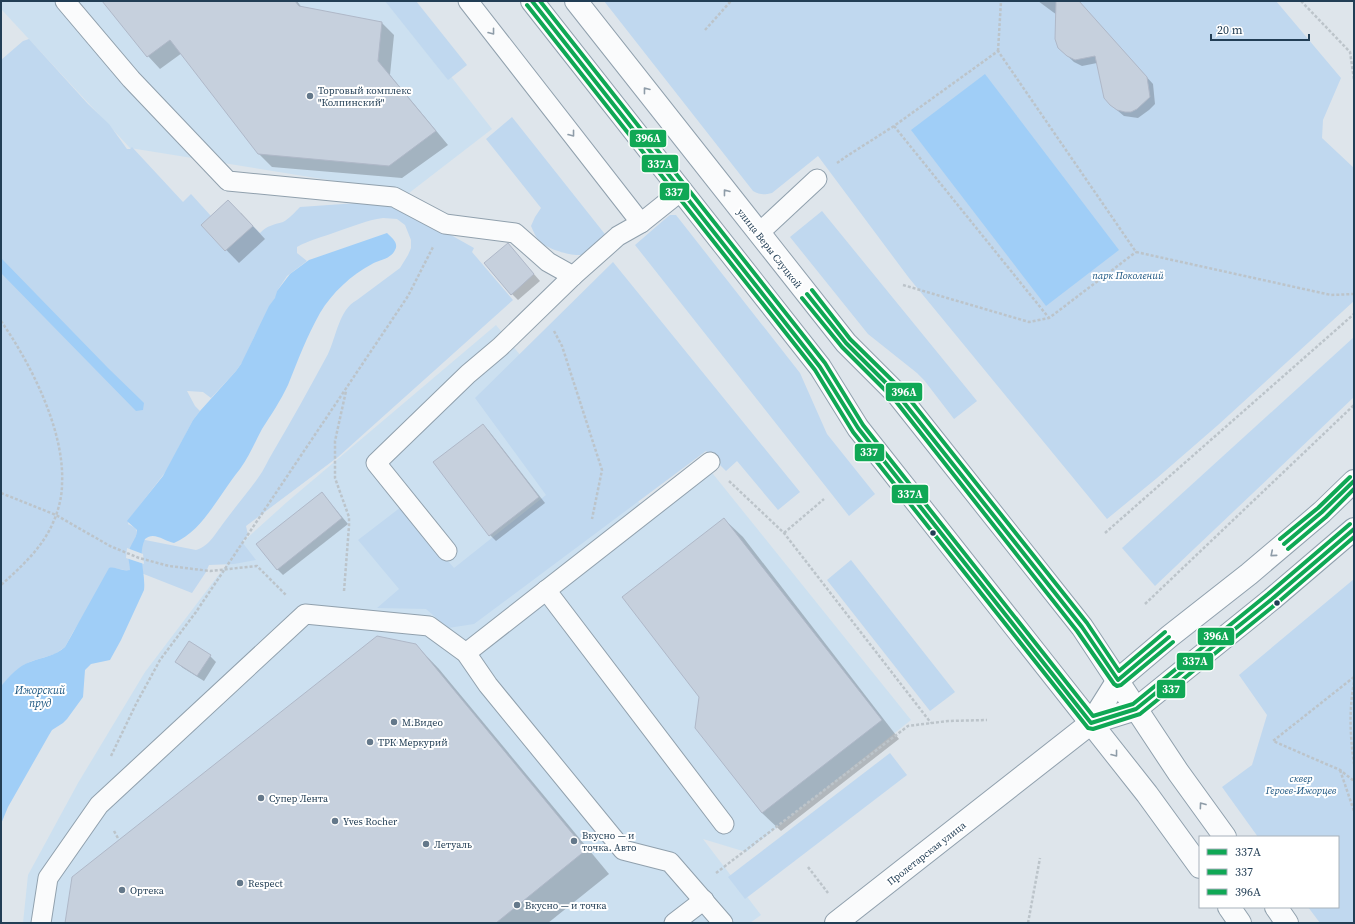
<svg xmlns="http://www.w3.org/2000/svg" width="1355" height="924" font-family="'Source Serif 4',serif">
	<rect width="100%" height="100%" fill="#dee5eb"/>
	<!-- built -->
	<g fill="#cce0f0">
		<path d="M1,1h391l100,128 -83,64 -279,-45 -129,-139z"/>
		<path d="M496,325l146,181 59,-47 210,261 -165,132 -43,-13 58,76 -11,8h-727l5,-48 50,-92 67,-111 100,-132 42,-38z"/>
	</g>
	<!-- green -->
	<g fill="#c0d8ef" fill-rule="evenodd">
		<path d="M385,1h31l51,64 -19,15z"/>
		<path d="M604,1h672l65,77 -18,42 -1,18 32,30v133l-136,124 -61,53 -50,41 -198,-241 -91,-122 -46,37c-8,2 -12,2 -19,-2z"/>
		<path d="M29,39l59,65 21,20 18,25h3l2,-2 51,55 8,-8 20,22 -10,9 24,26 28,-25 7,7c8,-8 13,-8 23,-11 6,-3 12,-10 17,-15l86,-6 40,20 48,27 -2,4 41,48 -175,157 -92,69 2,9 -6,7 14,18 -22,4 -25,1 -3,7 -14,21 -61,-24 -2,2 -15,-3 -41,64 -8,15 -10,7 -23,7 -8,4 -7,5 -16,16v-626l22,-19zM383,218l14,1 8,6 6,15v8l-3,7 -8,13 -43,32c-18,9 -21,38 -29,54 -18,33 -36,66 -55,98 -5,8 -9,18 -15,26 -10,14 -22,28 -33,43 -8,10 -16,26 -29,29l-61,-12c4,-8 1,-10 -7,-14l2,-6 37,-48 26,-50 7,-9 -5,-5 -8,-15 16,1 8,6 25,-27 7,-10 13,-28 19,-30 2,-12 10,-15 20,-15 -10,-8v-6c12,-7 26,-10 39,-15 15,-5 31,-12 47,-14z"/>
		<path d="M512,117l96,121c-7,5 -15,12 -23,16 -9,4 -34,-4 -42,-10 -6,-4 -9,-11 -12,-18l4,-9 6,-9 -55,-69z"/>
		<path d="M822,211l155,190 -23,18 -30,-39 -7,-7 -49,-39 -78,-97z"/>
		<path d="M670,215h6l124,158 27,61 48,60 -26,22 -214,-271 30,-26z"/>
		<path d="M613,262l187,230 -22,18 -41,-49 -11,10 -20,-20 -232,173 -26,4 -22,-19 -49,-1 22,-19 -41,-49 43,-33 53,61 92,-73 -71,-97z"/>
		<path d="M1354,337v60l-199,189 -33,-38z"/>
		<path d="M851,560l104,132 -25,19 -103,-131z"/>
		<path d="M1354,579v344h-34l-12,-16h30v-70h-80l-36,-50 30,-22 15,-50 -28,-40z"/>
		<path d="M890,753l17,22 -162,124 -17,-22z"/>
	</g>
	<!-- water -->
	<g fill="#a0cef7">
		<path d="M985,74l134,176 -73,56 -135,-176z"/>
		<path d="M387,233c5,5 12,10 8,17 -4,9 -16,10 -23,14 -21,11 -40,29 -52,49 -13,23 -22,47 -32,72 -7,15 -17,30 -26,44 -7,13 -13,28 -22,40 -6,7 -11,15 -16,22 -14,20 -27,42 -50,52 -10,-2 -20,-12 -29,-4 -8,17 1,34 -1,51l-23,50 -11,20 -19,4 -6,6 -2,27 -16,22 -4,4 -11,7 -3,5 -41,72 -7,17v-138c9,-10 17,-20 29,-24 13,-5 25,-6 35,-15l44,-79c6,-2 14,4 21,2 0,-6 -3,-12 -1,-19 2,-8 8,-13 8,-21l-10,-9 36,-45 30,-56 7,-9 36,-40 5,-7 28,-58 6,-8 2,-7 13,-17 19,-14z"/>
		<path d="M1,258l107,110 34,33 2,2 -1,7 -7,1 -135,-138z"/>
	</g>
	<!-- pier -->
	<path fill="#dee5eb" d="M127,548l16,6 1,10 -18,-6z"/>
	<!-- shadow -->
	<g fill="#0003">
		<path d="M103,1h194l5,7 80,15 12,12 -4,40 58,70 -46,33 -130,-11 -13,-13 -77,-101 -22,16 -12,-13z"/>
		<path d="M1038,1h40l75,83 2,20 -6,6 -11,8 -14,-2 -6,-5 -7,-6 -14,-42 -15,3 -8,-4 -15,-14 -2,-33z"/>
		<path d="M241,213l24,26 -26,24 -37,-38z"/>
		<path d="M514,251l26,30 -22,19 -6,-6z"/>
		<path d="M483,425l6,6 56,72 -49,38 -6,-6z"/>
		<path d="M322,493l26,31 -65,51 -6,-6z"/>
		<path d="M724,519l19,18 156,202 -118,92 -19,-18 -66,-85z"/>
		<path d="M416,645l23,24 170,205 -61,49h-482z"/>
		<path d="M210,656l6,6 -12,19 -21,-13 -7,-6z"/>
	</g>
	<!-- building -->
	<g fill="#c6d0dd" stroke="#afb8c8">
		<path d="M102,1h193l4,5 83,16 -4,39 58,70 -47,35 -131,-12 -88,-114 -23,17z"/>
		<path d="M1056,1h23l68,76 3,20 -13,12 -6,3h-6l-8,-2 -7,-5 -6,-7 -9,-42 -20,4 -8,-4 -9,-8 -3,-9z"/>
		<path d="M228,200l25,26 -28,25 -24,-26z"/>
		<path d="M508,243l26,31 -23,21 -27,-32z"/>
		<path d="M483,424l56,73 -50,39 -56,-74z"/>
		<path d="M322,492l20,26 -65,52 -21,-26z"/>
		<path d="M724,518l158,202 -120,93 -67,-85 4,-31 -77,-100z"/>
		<path d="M377,636l39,8 170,206 -90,73h-431l7,-46z"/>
		<path d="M189,641l22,14 -14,21 -22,-14z"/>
	</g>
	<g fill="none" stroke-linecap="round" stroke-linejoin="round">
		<!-- lane casing -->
		<g stroke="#90a0ad" stroke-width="21">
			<g id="lane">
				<path d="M65,1l66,78 97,102 166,16 51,27 70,9 33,29 25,14"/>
				<path d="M468,1l173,222"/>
				<path d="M759,233l58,-54"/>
				<path d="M447,551l-71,-88 92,-89 32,-27 73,-71 45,-40 23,-13 40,-32"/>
				<path d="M546,590l178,234"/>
				<path d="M466,653l244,-191"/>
				<path d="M41,923l7,-45 51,-73 206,-191 124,12 37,27 22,32 135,165 47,12 53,61"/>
				<path d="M674,923l30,-23"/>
			</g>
		</g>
		<!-- secondary casing -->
		<g stroke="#90a0ad" stroke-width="24">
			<g id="secondary">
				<path d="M532,1l288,366 38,61 289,366 53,73"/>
				<path d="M576,1l270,342 52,52 184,232 96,145 47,65"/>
				<path d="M1091,723l27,-43 52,-44 79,-62 73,-62 32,-31"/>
				<path d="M1229,907l11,16"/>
				<path d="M1276,907l11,16"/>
				<path d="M836,923l255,-200 45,-14 136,-110 82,-70"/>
			</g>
		</g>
		<!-- path -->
		<g stroke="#bcc4ca" stroke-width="2.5" stroke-dasharray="3 2" stroke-linecap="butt">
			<path d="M1301,1l49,51 4,27"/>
			<path d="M705,30l26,-29"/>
			<path d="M998,51l3,-50"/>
			<path d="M894,126l155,192"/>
			<path d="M837,163l10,-7 47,-30 104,-75 138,201 195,43 23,-1"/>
			<path d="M903,285l126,37 20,-4 87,-66"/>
			<path d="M1,321c30,43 64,110 61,163 0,14 -4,28 -10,41 -11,24 -32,43 -51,60"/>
			<path d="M554,331l8,15 40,124 -10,49"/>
			<path d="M729,481l55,52 147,190"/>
			<path d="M1,493l55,22 54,31 29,12 30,8 41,5 47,-5 29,29"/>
			<path d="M784,533l40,-34"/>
			<path d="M1105,533l249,-219"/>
			<path d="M344,591l5,-65v-9l-14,-39v-37l11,-50"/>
			<path d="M1145,604l209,-199"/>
			<path d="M1354,677l-81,64 67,29 14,11"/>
			<path d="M1354,682c-5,28 -4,54 0,82"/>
			<path d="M111,756l25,-52 24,-44 36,-48 212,-316 25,-49"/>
			<path d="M1340,770l14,41"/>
			<path d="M114,831l5,9"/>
			<path d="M808,867l20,26"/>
			<path d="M716,873l192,-147 40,-5 39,-1"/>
			<path d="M1028,923l12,-65"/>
		</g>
		<!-- lane -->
		<use href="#lane" stroke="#fafbfc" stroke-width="19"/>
		<!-- secondary -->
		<use href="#secondary" stroke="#fafbfc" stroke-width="22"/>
		<!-- bus-1 casing -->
		<g stroke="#fff" stroke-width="7">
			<g id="bus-1">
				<path d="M532,1l288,366 38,61 233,295 45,-14 136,-110 82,-70"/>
				<path d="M807,294l39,49 52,52 184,232 36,53 51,-43"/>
				<path d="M1284,544l38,-32 32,-31"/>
			</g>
		</g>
		<!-- bus-2 casing -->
		<g stroke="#fff" stroke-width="7">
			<g id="bus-2">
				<path d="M527,5l288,365 38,62 235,296 5,1 47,-15 136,-110 78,-67"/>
				<path d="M802,298l40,49 52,52 183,232 37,53 3,2 4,-1 52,-43"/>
				<path d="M1288,549l38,-32 28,-28"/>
			</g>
		</g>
		<!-- bus-3 casing -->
		<g stroke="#fff" stroke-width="7">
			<g id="bus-3">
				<path d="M540,1l285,362 38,62 230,291 40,-12 135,-110 82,-70"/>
				<path d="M812,290l38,49 53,52 184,232 32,48 46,-39"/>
				<path d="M1280,539l38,-31 32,-31"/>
			</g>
		</g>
		<!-- bus-1 -->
		<use href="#bus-1" stroke="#10a855" stroke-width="4"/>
		<!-- bus-2 -->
		<use href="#bus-2" stroke="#10a855" stroke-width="4"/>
		<!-- bus-3 -->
		<use href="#bus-3" stroke="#10a855" stroke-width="4"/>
	</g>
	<!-- one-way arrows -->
	<defs><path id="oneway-chevron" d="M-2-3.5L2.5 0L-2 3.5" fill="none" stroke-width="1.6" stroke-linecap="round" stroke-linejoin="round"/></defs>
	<g stroke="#8e9ca8">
		<use href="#oneway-chevron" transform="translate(492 32) rotate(52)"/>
		<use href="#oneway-chevron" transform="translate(646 90) rotate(-128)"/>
		<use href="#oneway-chevron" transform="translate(572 134) rotate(52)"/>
		<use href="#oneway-chevron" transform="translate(726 192) rotate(-128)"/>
		<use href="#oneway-chevron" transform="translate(1273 554) rotate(140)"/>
		<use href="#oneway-chevron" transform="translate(1115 754) rotate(52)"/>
		<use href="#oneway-chevron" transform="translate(1202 805) rotate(-126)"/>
	</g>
	<!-- markers -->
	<g fill="#64788a" stroke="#fff" stroke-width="1.5">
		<circle cx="310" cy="96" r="4"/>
		<circle cx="394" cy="722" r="4"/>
		<circle cx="370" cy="742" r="4"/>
		<circle cx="261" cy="798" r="4"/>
		<circle cx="335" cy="821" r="4"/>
		<circle cx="574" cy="841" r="4"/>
		<circle cx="426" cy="844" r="4"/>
		<circle cx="240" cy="883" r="4"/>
		<circle cx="122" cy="890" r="4"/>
		<circle cx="517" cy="905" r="4"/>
	</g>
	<g fill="#223e55" stroke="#fff" stroke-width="1.5">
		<circle cx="933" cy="533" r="3.5"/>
		<circle cx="1277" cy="603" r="3.5"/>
	</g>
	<g text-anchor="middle" stroke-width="4" stroke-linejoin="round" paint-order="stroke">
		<!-- poi labels -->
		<g font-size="10" fill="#223e55" stroke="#fff" text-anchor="start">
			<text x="318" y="94">Торговый комплекс<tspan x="318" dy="12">"Колпинский"</tspan></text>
			<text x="402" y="726">М.Видео</text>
			<text x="378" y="746">ТРК Меркурий</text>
			<text x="269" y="802">Супер Лента</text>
			<text x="343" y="825">Yves Rocher</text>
			<text x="582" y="839">Вкусно — и<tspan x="582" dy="12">точка. Авто</tspan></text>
			<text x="434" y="848">Летуаль</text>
			<text x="248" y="887">Respect</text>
			<text x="130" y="894">Ортека</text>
			<text x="525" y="909">Вкусно — и точка</text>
		</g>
		<!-- street labels -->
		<g font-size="10" fill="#223e55" stroke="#fff">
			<text transform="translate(770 248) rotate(52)" y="4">улица Веры Слуцкой</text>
			<text transform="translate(926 853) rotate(-38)" y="4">Пролетарская улица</text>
		</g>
		<!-- park labels -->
		<g font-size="10" font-style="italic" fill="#17527f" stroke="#fff">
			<text x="1128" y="279">парк Поколений</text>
			<text x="1301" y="782">сквер<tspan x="1301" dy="12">Героев-Ижорцев</tspan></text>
		</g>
		<!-- water labels -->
		<g font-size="11" font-style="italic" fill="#17537f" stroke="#fff">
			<text x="40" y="694">Ижорский<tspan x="40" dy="13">пруд</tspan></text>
		</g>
	</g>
	<g stroke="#fff" stroke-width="1.5">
		<rect x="629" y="129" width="38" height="19" rx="4" fill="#10a855"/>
		<rect x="641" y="154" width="38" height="19" rx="4" fill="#10a855"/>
		<rect x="659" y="182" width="31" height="19" rx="4" fill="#10a855"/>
		<rect x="885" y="382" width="38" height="20" rx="4" fill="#10a855"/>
		<rect x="854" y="443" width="31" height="19" rx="4" fill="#10a855"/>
		<rect x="891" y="484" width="38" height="20" rx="4" fill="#10a855"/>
		<rect x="1197" y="627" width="38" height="19" rx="4" fill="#10a855"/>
		<rect x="1176" y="652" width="38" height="19" rx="4" fill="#10a855"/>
		<rect x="1156" y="679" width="30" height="20" rx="4" fill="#10a855"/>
	</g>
	<g font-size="11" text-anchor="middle" font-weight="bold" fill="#fff">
		<text x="648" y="142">396А</text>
		<text x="660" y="168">337А</text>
		<text x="674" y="196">337</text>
		<text x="904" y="396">396А</text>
		<text x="869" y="456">337</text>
		<text x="910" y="498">337А</text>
		<text x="1216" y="640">396А</text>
		<text x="1195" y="665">337А</text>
		<text x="1171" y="693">337</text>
	</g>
	<!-- border -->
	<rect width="1355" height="924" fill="none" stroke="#223e55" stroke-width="4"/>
	<!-- legend -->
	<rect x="1199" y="836" width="140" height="72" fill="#ffffff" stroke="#a7b2bb"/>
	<rect x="1207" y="849" width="20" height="6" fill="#10a855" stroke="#a7b2bb"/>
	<text x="1235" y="856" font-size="12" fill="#223e55">337А</text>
	<rect x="1207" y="869" width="20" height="6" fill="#10a855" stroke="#a7b2bb"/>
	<text x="1235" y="876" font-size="12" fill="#223e55">337</text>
	<rect x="1207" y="889" width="20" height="6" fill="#10a855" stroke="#a7b2bb"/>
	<text x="1235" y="896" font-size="12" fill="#223e55">396А</text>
	<!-- scale -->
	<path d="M1211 34v6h98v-6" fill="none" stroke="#223e55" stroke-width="2"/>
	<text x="1217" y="34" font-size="12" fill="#223e55" stroke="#ffffff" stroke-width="3" paint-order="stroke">20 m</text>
</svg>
